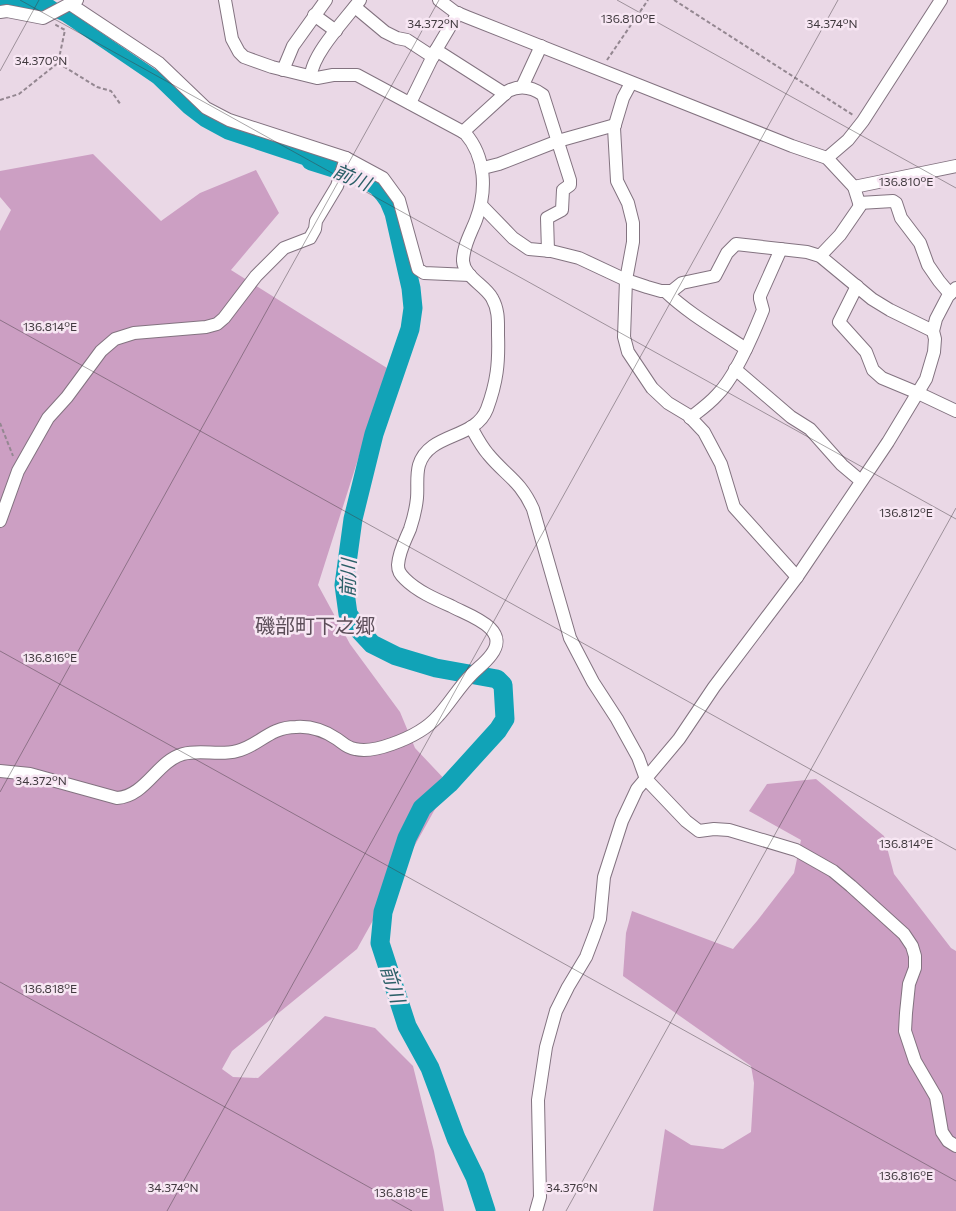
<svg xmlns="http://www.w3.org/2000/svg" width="956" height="1211" font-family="Commissioner,'Noto Sans JP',sans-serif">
	<rect width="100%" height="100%" fill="#ead8e6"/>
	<!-- green -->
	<g fill="#cc9fc3">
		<path d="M93,154l68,67 39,-28 56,-23 23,43 -48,57 156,98 -69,217 32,59 50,68 15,36 34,36 -92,165 -125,102 -10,18 11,8 25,1 67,-62 50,12 38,38 21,85 10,60h-444v-980l11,-21 -11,-13v-26z"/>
		<path d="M816,779l68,57 10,38 57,74 5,3v260h-303l12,-82 26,16 32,4 28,-17 3,-49 -3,-17 -128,-90 3,-43 6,-22 101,38 24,-28 37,-48 7,-33 -52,-29 18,-27z"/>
	</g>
	<!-- water -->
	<path fill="#11a3b7" d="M0,0h53l115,78 21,22 149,60 -5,15 -108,-36 -24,-13 -17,-13 -31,-30 -91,-62 -21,-10 -41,-4z"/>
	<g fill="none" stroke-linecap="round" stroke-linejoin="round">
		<!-- river -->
		<path stroke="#11a3b7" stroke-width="19" d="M311,161l51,16 15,9 7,8 5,7 5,12 17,75 2,20 -3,21 -36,105 -21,85 -9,66 4,29 11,16 13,14 24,12 40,12 61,11 6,6 2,34 -7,11 -49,54 -27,24 -15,30 -24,74 -3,31 27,83 23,42 26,70 19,39 11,34"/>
		<!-- minor casing -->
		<g stroke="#837380" stroke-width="14">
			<g id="minor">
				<path d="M439,0l16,12 12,5 325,129 35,12 27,29 6,19 -20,29 -20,21"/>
				<path d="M70,4l89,59 47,45 23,12 117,38 37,20 16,22 19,69 6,4 46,2"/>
				<path d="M355,7l30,25 12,6 10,2 26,17"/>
				<path d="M0,12l7,-1 36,7 34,-18"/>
				<path d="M314,15l22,16"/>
				<path d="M436,50l69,44"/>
				<path d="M283,70l10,-24 33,-46"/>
				<path d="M311,76c1,-22 35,-57 49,-76"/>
				<path d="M631,83l-8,15 -9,30 3,53 11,22 5,20v19l-7,38 -2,57 4,15 24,36 16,15 20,12 16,17 17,32 13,43 63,70"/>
				<path d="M522,87l19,-41"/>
				<path d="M410,103l26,-53 22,-37"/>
				<path d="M463,132l45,-41c12,-6 24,-4 35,4l27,85v5l-7,5 -1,20 -15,8 1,33"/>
				<path d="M827,158l21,-18 15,-19 78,-121"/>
				<path d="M483,168l16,-4 59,-23 57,-16"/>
				<path d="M854,187l102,-21"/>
				<path d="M859,203l34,-2 3,2 5,15 19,25 8,22 11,16 11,13"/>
				<path d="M481,205l32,33 16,11 22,2 28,7 47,22 21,7 14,4h11l10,-8 33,-7 12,-23 9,-9 71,8 13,4 52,43 18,11 43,21"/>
				<path d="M857,286l-18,36 27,30 7,18 9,8 36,15 38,18"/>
				<path d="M665,291c24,23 53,39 81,58"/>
				<path d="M735,369l56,48 19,12 32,36 19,16"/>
				<path d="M690,418c9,-7 19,-14 27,-23 19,-19 36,-60 46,-85l-3,-11v-3l21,-47"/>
				<path d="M471,427c5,9 10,19 17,27 18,22 32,26 45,55l37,129 23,44 24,37 21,38 8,22 40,42 13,10 15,-2 15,1 67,20 37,21 18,15 53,48 8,12 3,10v12l-6,16 -3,29 -1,18 10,30 21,36 6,35 6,9 8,5"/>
				<path d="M0,521l18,-50 30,-53 19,-21 34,-46 14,-12 19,-6 72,-6 11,-3 7,-6 32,-42 28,-28 26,-10 5,-9 1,-8 21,-35 9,-28"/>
				<path d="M0,771l30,3 87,24c29,-2 40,-37 66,-44 18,-5 36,2 54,-3 22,-5 32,-24 59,-24 14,-1 29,4 41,12 6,4 10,9 18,10 12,3 26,-1 37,-5 17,-6 34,-14 46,-28 12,-13 21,-29 34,-42 6,-6 14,-12 19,-19 21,-27 -24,-40 -40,-49 -16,-7 -34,-15 -46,-27 -5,-5 -7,-8 -7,-14 1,-14 7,-24 12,-36 3,-9 6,-21 7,-31 1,-11 -1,-22 2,-33 10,-33 56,-25 68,-56 10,-27 12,-46 11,-74 0,-13 1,-25 -6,-37 -7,-13 -28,-21 -29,-37 0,-15 8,-28 13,-41 11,-29 10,-63 -11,-87l-108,-58h-24l-16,3 -45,-11 -28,-10 -5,-5 -7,-13 -7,-39"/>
				<path d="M536,1211l4,-14 -2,-97 8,-53 10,-36 12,-24 18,-30 8,-21 6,-17 4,-42 18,-56 15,-32 42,-50 35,-52 83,-110 91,-135 38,-63 8,-27 1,-13 -2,-8 3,-12 12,-23 8,-8"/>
			</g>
		</g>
		<!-- path -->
		<g stroke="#948791" stroke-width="2" stroke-dasharray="4 2.5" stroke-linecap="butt">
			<path d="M674,0l179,115"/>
			<path d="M607,60l41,-60"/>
			<path d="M58,63l39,24 14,4 10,14"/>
			<path d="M0,100l19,-6 39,-31 7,-33 -11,-6"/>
			<path d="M0,423l13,33"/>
		</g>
		<!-- minor -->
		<use href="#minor" stroke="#fff" stroke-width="12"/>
	</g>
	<!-- ticks -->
	<path fill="none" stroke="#413a3f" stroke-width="1" stroke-opacity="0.45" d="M20,0l936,519M617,0l339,188M0,71l39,-71M0,320l956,530M0,651l956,530M0,792l439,-792M0,982l412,229M167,1211l671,-1211M566,1211l390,-703"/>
	<g text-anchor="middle" stroke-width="5" stroke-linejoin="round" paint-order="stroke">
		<!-- water labels -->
		<g font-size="19" font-style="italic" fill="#2c5f68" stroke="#f7e6f3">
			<text transform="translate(352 177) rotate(23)" y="7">前川</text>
			<text transform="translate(348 578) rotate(-88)" y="7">前川</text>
			<text transform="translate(393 984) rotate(72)" y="7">前川</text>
		</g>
		<!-- quarter labels -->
		<g font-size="20" fill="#5c4e59" stroke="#f7e6f3">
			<text x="315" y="633">磯部町下之郷</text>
		</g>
	</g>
	<g font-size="12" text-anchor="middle" fill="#413a3f" stroke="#f7e6f3" stroke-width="5" stroke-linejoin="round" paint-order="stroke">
		<text x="628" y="23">136.810°E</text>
		<text x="433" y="28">34.372°N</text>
		<text x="832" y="28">34.374°N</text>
		<text x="41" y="65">34.370°N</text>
		<text x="906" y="186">136.810°E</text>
		<text x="50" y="331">136.814°E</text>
		<text x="906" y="517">136.812°E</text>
		<text x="50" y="662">136.816°E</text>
		<text x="41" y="785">34.372°N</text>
		<text x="906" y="848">136.814°E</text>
		<text x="50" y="993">136.818°E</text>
		<text x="906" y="1180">136.816°E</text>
		<text x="173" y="1192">34.374°N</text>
		<text x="572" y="1192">34.376°N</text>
		<text x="401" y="1197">136.818°E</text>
	</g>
</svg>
